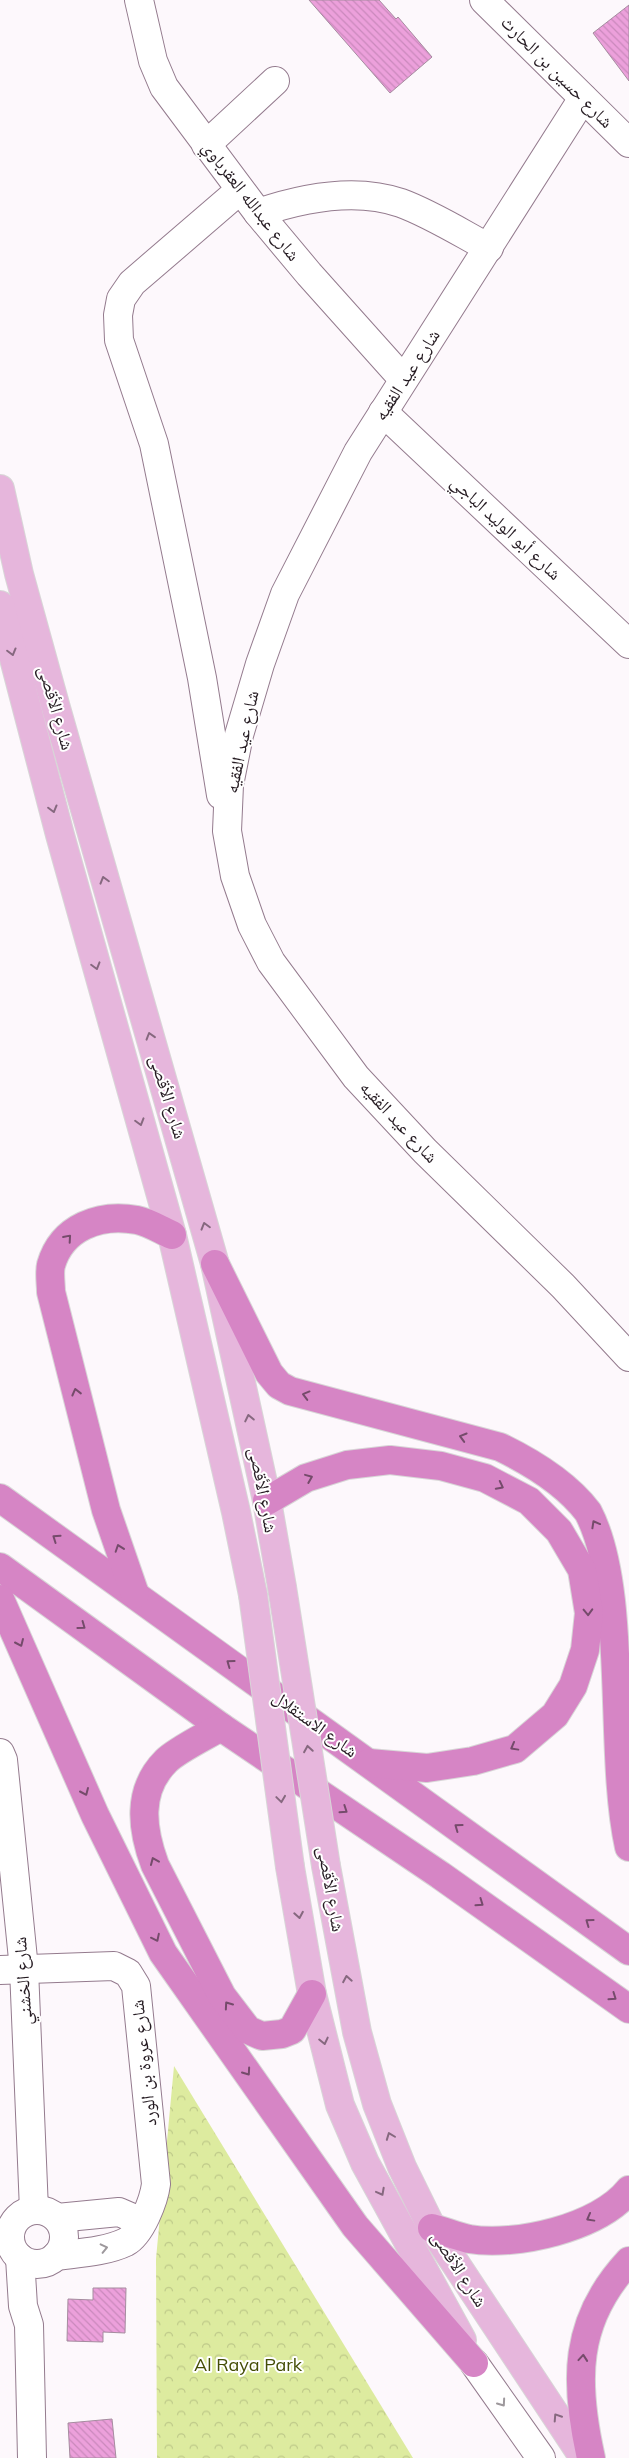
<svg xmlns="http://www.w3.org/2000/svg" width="629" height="2458" font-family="Mulish,'Noto Naskh Arabic',sans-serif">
	<defs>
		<pattern id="park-crowns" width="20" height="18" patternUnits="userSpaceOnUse" patternTransform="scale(1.25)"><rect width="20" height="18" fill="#ddeb9f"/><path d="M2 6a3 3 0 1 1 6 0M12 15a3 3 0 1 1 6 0" fill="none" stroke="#bec989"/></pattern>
		<pattern id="building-back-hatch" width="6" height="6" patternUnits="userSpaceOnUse" patternTransform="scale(1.25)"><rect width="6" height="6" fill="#eca0db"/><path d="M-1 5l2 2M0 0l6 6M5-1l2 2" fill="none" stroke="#ca89bc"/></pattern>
	</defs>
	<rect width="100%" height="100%" fill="#fdf8fc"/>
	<!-- park -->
	<path fill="url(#park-crowns)" d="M174,2066l239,392h-256l-1,-199z"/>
	<!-- building -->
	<g fill="url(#building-back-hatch)" stroke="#a58c9f">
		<path d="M309,0h70l17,19 2,-2 34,40 -42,36z"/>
		<path d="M629,5v76l-36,-48z"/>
		<path d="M93,2288h33l-1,45 -22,-1v10l-36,-1 1,-42 25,1z"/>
		<path d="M112,2419l4,39h-46l-2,-35z"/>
	</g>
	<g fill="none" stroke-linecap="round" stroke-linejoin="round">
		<!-- minor casing -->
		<g stroke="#947b8e" stroke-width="30">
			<g id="minor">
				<path d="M139,0l14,61 11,26 94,126 51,61 94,105"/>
				<path d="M484,0l145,143"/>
				<path d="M583,98l-225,354 -73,142 -25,70 -21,71 -10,50 -2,46 8,45 17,49 19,37 85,115 69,74 138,135 66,71"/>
				<path d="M206,145l69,-64"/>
				<path d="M258,213c44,-15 97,-26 143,-10 30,11 60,30 88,45"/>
				<path d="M383,412l246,232"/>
				<path d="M221,795l-19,-117 -48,-234 -35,-104 -1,-25 3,-16 11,-16 108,-93"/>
				<path d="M0,1753l3,7 21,209 10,241"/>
				<path d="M0,1970l114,-4 14,7 8,13 20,198c-2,16 -15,50 -30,58 -21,10 -48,11 -70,14"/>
				<circle cx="37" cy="2237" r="27"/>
				<path d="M57,2218l62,-6 23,10"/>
				<path d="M20,2258l3,48 6,19 3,133"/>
				<path d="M474,2363l67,95"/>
			</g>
		</g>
		<!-- major casing -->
		<g stroke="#d8d6d7" stroke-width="30">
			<g id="major">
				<path d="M0,489l19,85 37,134 159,556 52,237 15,86"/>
				<path d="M0,605l60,230 112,400 64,277 17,83"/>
				<path d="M326,1866l31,166 20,72 25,63 30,61 152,230"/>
				<path d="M290,1867l22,127 28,111 25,58 97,177"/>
			</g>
		</g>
		<!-- highway casing -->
		<g stroke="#d8d6d7" stroke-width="30">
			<g id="highway">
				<path d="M215,1264l54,109 10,12 11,6 210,56c33,16 66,36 88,65 41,78 20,240 41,335"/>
				<path d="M0,1498l629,453"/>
				<path d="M267,1501l39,-23 41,-13 43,-5 51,6 44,12 44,23 30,30 23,39 7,43 -4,37 -12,36 -18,29 -40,34 -42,12 -46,7 -58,-5"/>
				<path d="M0,1567l221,160 219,148 189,134"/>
				<path d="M135,1594l-29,-84 -55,-218c0,-8 -2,-19 0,-27 11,-38 49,-52 86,-45 11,2 24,10 35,15"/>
				<path d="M0,1599l95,216 68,138 192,273 119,137"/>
				<path d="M221,1727c-15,9 -44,23 -55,34 -30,30 -24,69 -11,104l67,131 26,34 14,6 20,-2 10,-4 20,-36"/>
				<path d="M432,2228c12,3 24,8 37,11 46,8 130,-11 160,-49"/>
				<path d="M591,2458c-17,-76 -18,-137 38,-197"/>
			</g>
		</g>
		<!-- minor -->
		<use href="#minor" stroke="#fff" stroke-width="28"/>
		<!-- major -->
		<use href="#major" stroke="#e6b6dc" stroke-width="28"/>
		<!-- highway -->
		<use href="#highway" stroke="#d685c5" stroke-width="28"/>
		<!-- major-bridge casing -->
		<g stroke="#d8d6d7" stroke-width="30" stroke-linecap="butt">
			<g id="major-bridge">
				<path d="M282,1587l44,279"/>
				<path d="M253,1595l37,272"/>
			</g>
		</g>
		<!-- major-bridge -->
		<use href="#major-bridge" stroke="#e6b6dc" stroke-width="28"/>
	</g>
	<!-- one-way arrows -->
	<defs><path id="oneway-chevron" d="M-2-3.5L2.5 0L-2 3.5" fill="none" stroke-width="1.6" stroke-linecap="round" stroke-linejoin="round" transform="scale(1.25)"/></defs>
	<g stroke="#86687f">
		<use href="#oneway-chevron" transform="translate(12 652) rotate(75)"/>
		<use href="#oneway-chevron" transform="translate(53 809) rotate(75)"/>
		<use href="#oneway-chevron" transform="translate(104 880) rotate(-106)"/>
		<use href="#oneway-chevron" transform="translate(96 966) rotate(74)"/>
		<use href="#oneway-chevron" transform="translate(150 1036) rotate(-107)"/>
		<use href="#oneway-chevron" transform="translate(140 1122) rotate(74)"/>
		<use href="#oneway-chevron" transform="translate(205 1226) rotate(-106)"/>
		<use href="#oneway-chevron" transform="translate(249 1418) rotate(-102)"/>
		<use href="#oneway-chevron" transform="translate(308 1749) rotate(-99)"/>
		<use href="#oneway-chevron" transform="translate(281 1799) rotate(82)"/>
		<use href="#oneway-chevron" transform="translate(299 1915) rotate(80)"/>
		<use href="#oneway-chevron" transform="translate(347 1979) rotate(-100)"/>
		<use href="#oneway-chevron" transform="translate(324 2041) rotate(77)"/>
		<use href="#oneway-chevron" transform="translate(390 2136) rotate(-111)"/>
		<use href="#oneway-chevron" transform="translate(381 2192) rotate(62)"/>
		<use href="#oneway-chevron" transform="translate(557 2417) rotate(-123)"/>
	</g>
	<g stroke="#754b6b">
		<use href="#oneway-chevron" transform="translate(68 1238) rotate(-49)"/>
		<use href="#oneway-chevron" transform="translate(76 1392) rotate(-104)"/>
		<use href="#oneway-chevron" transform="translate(306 1395) rotate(-165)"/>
		<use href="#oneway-chevron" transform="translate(463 1437) rotate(-164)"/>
		<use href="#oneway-chevron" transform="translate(309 1478) rotate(-22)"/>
		<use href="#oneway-chevron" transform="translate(500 1486) rotate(27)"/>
		<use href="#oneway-chevron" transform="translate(595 1524) rotate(-119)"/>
		<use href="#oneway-chevron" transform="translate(56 1538) rotate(-145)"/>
		<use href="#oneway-chevron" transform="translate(119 1548) rotate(-109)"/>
		<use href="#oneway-chevron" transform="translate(588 1612) rotate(88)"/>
		<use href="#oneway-chevron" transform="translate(82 1626) rotate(36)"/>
		<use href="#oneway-chevron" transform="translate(20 1643) rotate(66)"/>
		<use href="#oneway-chevron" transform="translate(230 1663) rotate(-144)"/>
		<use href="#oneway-chevron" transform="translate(514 1747) rotate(151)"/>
		<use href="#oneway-chevron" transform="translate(85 1792) rotate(66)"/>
		<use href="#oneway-chevron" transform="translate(344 1810) rotate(34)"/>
		<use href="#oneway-chevron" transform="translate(458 1827) rotate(-144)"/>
		<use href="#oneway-chevron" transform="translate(154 1861) rotate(-113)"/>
		<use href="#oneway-chevron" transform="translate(480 1903) rotate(35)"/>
		<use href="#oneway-chevron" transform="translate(589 1922) rotate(-144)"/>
		<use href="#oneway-chevron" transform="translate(156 1938) rotate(64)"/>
		<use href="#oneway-chevron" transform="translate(613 1997) rotate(35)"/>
		<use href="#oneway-chevron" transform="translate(228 2005) rotate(-125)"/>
		<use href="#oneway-chevron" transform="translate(247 2072) rotate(55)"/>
		<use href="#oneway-chevron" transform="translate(590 2218) rotate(151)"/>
		<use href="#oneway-chevron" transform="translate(583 2358) rotate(-85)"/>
	</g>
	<g stroke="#9d989c">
		<use href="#oneway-chevron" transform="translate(104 2248) rotate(-13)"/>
		<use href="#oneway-chevron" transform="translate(502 2403) rotate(55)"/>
	</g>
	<g text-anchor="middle" stroke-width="4" stroke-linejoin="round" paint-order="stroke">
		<!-- street labels -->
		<g font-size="18" fill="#251b22" stroke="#fff">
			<text transform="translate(557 72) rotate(45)" y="6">شارع حسين بن الحارث</text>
			<text transform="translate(251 201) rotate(52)" y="6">شارع عبدالله العقرباوي</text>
			<text transform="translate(407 375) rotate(-57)" y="6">شارع عيد الفقيه</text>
			<text transform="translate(506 528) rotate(43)" y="6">شارع أبو الوليد الباجي</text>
			<text transform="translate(56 708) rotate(74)" y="6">شارع الأقصى</text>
			<text transform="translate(242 742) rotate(-78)" y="6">شارع عيد الفقيه</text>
			<text transform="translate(168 1097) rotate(73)" y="6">شارع الأقصى</text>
			<text transform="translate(399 1122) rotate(47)" y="6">شارع عيد الفقيه</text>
			<text transform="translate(263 1490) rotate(79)" y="6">شارع الأقصى</text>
			<text transform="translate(315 1724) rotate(36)" y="6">شارع الاستقلال</text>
			<text transform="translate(331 1889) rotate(80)" y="6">شارع الأقصى</text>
			<text transform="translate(23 1981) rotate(-94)" y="6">شارع الخشني</text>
			<text transform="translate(144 2063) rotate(-96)" y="6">شارع عروة بن الورد</text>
			<text transform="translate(459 2269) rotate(57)" y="6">شارع الأقصى</text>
		</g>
		<!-- park labels -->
		<g font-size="18" fill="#444d06" stroke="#fff">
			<text x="248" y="2371">Al Raya Park</text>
		</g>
	</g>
</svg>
